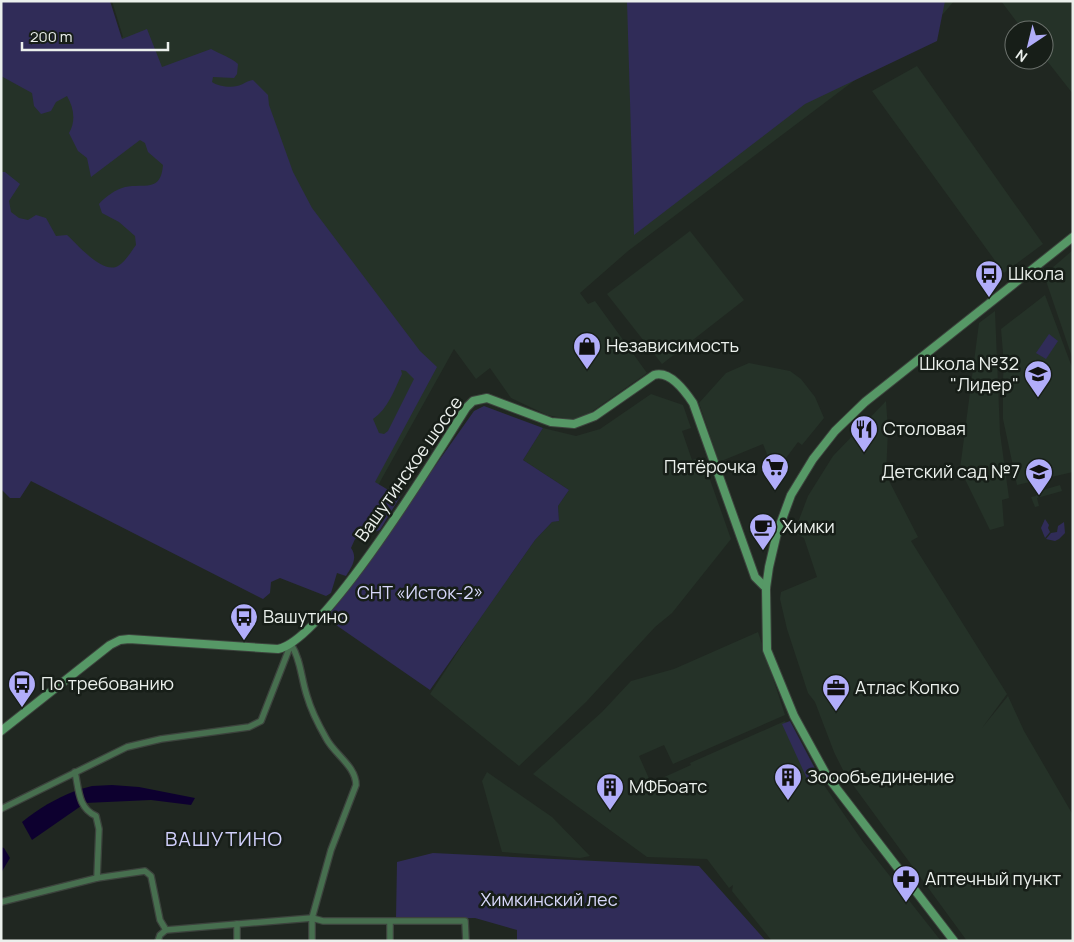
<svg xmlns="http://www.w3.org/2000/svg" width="1074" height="942" font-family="Manrope,sans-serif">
	<rect width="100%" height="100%" fill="#202721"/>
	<!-- built -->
	<g fill="#253228">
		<path d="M112,1h842l-10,12 -316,238 -48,42 8,11 7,-3 52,72 -60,42 -14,5 -26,-5 -36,-17 -21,-30 -14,11 -22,-30 -73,131 -56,113 -324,-149v-383l21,17 101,-41z"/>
		<path d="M1001,1h72v93l-29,-37v-27h-21z"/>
		<path d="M917,66l126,178 -39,29 -132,-182z"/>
		<path d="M690,231l54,69 -82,64 -55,-70z"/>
		<path d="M1073,250v110l-29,-85z"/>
		<path d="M1045,295l28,75v102l-56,13 -14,-66v-41l1,-13 -3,-36z"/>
		<path d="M995,311l5,122 9,65 -7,2 2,26 -14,4 -30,-61 19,-146z"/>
		<path d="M749,363l41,8 11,8 14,18 9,21 -22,27 -4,-3 -18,24 -5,-10 -6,3 -6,-15 -44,18 -20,-59 27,-30z"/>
		<path d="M651,394l32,11 8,23 -9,3 10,29 10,-3 29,82 -59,74 -17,14 -69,75 -67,64 -89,-72 46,-70 59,-84 17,-18 7,-1 -1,-15 11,-16 -46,-30 20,-32 33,8 24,-7z"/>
		<path d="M886,401l2,29 -2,45 32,62 -7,4 96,153 -25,34 26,-32 16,35 49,84v126h-106l-122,-167 -11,-22 -19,-50 -7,-9 -21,-64 -7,-30 1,-7 36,-15 -13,-39 -10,-5 14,-37 25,-40z"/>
		<path d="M1060,485l2,6 -25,7 2,8 -4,1 -4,-10 5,-1 3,-5z"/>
		<path d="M758,632l27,83 -112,49 -9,-19 -25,11 12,27 40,-18 -1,-2 95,-42 6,16 72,105 78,99h-169l-40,-50 1,-6 -4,3 -22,-29 -60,-2 -114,-83 69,-62 29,-31 43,-12z"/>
		<path d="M487,772l65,45 38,39 -10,2 -78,-6 -20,-71z"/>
	</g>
	<!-- green -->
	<g fill="#302c58" fill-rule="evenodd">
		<path d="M1,1h109l12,38 25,-10 15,38 49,-18c7,4 21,9 27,15l-1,10 -3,4 -21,-1 -1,5c5,4 18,6 25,4 6,-1 9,-5 16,-6l15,15 1,10 24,67 19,36 108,143 17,16 -62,115 25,15 -20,33 -25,9 -4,9c7,10 1,18 -5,28l-9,-3 -6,20 -5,3 -46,-18 -9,4 -1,11 -7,6 -232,-118 -11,17h-10l-9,-9v-317h4l15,12 -11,17 2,11 8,6 9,2 8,-5 10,3 10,18 11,-1c10,9 36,40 51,31 7,-4 13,-14 18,-21l-1,-9 -16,-14 -17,-9 -3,-9c7,-8 16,-14 26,-17 19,-4 36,6 38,-22l-15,-13 -3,-9 -5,-3 -49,37 -4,-19 -9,-7 -9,-18c7,-12 5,-25 -2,-37l-11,6 -5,9 -10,3 -7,-8 -2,-13 -31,-17zM401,370l5,1 8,8 -26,52 -4,3 -5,-1 -6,-14c15,-10 21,-29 29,-45z"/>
		<path d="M627,1h318l-8,40 -132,63 -171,131z"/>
		<path d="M1049,334l9,7 -12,18 -10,-6z"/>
		<path d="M484,406l59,22 -20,32 46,30 -11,16 1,15 -7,1 -17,18 -105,150 -107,-74 67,-86 84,-119z"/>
		<path d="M1045,519l4,6 -1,3 2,4 -5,6 -4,-10z"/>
		<path d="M1064,522l1,11 -5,-2 5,2 -6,6 -4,2 -9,-2 5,-6 6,-1 1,-6z"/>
		<path d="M790,721l30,57 -11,5 -27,-59z"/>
		<path d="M433,853l266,13 67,75h-249v-11l-42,-12 -79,1 1,-57z"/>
	</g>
	<!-- water -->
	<g fill="#0d002f">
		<path d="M112,785l27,2 56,11 -4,7 -40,-5 -66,3 -4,-14 11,-3z"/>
		<path d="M75,791l6,15 -49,34 -10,-18c17,-14 33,-23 53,-31z"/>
		<path d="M1,847l3,1 6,10 -9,15z"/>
	</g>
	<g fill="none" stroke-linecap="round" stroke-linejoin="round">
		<!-- street casing -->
		<g stroke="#3c433d" stroke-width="8">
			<g id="street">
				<path d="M75,772c4,18 3,36 21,44l3,13 -2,49 48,-7 6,5 9,44 6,10"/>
				<path d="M1,809l126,-62 34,-8 88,-12 12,-6 30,-77c10,16 10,34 16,52 4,14 11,28 19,42 8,16 30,28 30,47l-25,65 -19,68v23"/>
				<path d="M1,902l96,-24"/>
				<path d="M390,922v19"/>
				<path d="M158,941l2,-6 6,-5 146,-12 11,3h142l1,20"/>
				<path d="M237,941v-17"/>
			</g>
		</g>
		<!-- secondary casing -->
		<g stroke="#3c433d" stroke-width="10">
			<g id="secondary">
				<path d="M1,731l109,-86 10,-5 9,-1 149,10c46,-9 159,-195 188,-241l7,-7 14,-3 64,24 23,2 21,-8 59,-41c16,-5 31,16 39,28l62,174 11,11"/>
				<path d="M954,941l-127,-165 -33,-60 -27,-66 -1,-62 3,-21 8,-34 14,-38 22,-36 22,-28 30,-29 208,-165"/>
			</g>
		</g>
		<!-- street -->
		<use href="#street" stroke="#476f4f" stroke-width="5.5"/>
		<!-- secondary -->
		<use href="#secondary" stroke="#569866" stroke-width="8"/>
	</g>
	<!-- icons -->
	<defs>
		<g id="bus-pin" transform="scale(1.4375)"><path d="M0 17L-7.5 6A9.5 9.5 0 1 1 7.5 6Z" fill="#b1adfa" stroke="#171e18"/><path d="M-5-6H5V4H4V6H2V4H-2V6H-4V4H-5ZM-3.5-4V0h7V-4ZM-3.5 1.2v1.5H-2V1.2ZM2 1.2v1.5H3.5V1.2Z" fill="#111"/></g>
		<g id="shop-pin" transform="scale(1.4375)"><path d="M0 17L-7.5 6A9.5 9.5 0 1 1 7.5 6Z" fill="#b1adfa" stroke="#171e18"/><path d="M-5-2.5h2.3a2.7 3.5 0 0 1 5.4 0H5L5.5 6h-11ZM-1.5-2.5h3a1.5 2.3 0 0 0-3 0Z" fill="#111"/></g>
		<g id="school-pin" transform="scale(1.4375)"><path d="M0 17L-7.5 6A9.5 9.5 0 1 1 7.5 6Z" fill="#b1adfa" stroke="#171e18"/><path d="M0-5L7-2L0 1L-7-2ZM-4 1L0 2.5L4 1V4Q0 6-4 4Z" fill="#111"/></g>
		<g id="restaurant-pin" transform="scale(1.4375)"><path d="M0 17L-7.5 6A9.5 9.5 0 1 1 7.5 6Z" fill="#b1adfa" stroke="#171e18"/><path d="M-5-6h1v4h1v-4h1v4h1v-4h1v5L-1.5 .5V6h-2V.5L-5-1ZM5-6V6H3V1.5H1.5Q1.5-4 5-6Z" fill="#111"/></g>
		<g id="supermarket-pin" transform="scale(1.4375)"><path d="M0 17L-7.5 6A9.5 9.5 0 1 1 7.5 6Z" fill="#b1adfa" stroke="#171e18"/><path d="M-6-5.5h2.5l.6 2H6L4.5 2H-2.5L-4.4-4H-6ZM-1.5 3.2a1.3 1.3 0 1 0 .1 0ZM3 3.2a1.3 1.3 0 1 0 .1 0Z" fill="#111"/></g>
		<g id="cafe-pin" transform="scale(1.4375)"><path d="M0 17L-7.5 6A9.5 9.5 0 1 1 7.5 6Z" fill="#b1adfa" stroke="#171e18"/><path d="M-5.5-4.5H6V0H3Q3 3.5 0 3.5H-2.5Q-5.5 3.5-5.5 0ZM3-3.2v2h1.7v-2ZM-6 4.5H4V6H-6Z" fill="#111"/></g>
		<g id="office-pin" transform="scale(1.4375)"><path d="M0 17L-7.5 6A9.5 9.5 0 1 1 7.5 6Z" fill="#b1adfa" stroke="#171e18"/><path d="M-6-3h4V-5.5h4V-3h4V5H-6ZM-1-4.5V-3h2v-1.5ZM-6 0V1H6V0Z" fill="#111"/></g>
		<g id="building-pin" transform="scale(1.4375)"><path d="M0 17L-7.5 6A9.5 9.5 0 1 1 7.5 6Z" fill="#b1adfa" stroke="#171e18"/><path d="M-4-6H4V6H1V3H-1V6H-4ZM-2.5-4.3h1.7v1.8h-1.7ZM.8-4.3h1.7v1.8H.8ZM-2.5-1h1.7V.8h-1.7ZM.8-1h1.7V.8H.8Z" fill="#111"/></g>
		<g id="pharmacy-pin" transform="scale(1.4375)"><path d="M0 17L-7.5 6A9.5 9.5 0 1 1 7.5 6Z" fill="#b1adfa" stroke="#171e18"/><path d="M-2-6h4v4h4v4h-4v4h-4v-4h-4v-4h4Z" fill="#111"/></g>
	</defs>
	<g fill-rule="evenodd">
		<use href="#bus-pin" x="989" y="274"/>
		<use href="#shop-pin" x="587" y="346"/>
		<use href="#school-pin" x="1038" y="374"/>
		<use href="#restaurant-pin" x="864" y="429"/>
		<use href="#supermarket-pin" x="775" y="467"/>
		<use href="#school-pin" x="1039" y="472"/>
		<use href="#cafe-pin" x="763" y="527"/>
		<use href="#bus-pin" x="244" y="617"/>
		<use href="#bus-pin" x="22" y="684"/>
		<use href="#office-pin" x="836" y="688"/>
		<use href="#building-pin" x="788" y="777"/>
		<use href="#building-pin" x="610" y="787"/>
		<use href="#pharmacy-pin" x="906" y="879"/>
	</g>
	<g text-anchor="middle" stroke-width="5" stroke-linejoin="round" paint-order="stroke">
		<!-- poi labels -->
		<g font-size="18" fill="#ebf0ec" stroke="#171e18" text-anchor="start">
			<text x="1008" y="280">Школа</text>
			<text x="606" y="352">Независимость</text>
			<text x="1019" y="370" text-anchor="end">Школа №32<tspan x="1019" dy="21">"Лидер"</tspan></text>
			<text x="883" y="435">Столовая</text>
			<text x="756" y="473" text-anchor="end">Пятёрочка</text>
			<text x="1020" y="478" text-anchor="end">Детский сад №7</text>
			<text x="782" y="533">Химки</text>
			<text x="263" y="623">Вашутино</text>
			<text x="41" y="690">По требованию</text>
			<text x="855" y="694">Атлас Копко</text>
			<text x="807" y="783">Зоообъединение</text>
			<text x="629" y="793">МФБоатс</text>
			<text x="925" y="885">Аптечный пункт</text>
		</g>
		<!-- street labels -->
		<g font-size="18" fill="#ebf0ec" stroke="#171e18">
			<text transform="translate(409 469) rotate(-55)" y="6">Вашутинское шоссе</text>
		</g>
		<!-- park labels -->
		<g font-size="18" fill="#d8d8fb" stroke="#171e18">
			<text x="420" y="599">СНТ «Исток-2»</text>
			<text x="549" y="906">Химкинский лес</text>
		</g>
		<!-- quarter labels -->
		<g font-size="20" letter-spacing="1" fill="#d1d0fc" stroke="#171e18">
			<text x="224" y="846">ВАШУТИНО</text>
		</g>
	</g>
	<!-- border -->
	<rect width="1074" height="942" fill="none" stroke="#ebf0ec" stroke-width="5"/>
	<!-- north arrow -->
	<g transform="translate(1029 45) rotate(215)"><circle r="24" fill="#171e18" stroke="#6c726d"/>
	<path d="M0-4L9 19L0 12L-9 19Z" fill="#b1adfa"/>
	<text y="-8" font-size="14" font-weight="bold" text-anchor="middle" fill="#ebf0ec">N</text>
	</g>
	<!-- scale -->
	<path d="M22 42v8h146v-8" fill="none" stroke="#ebf0ec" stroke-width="2.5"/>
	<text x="30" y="42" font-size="15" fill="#ebf0ec" stroke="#171e18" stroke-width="4" paint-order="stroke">200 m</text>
</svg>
